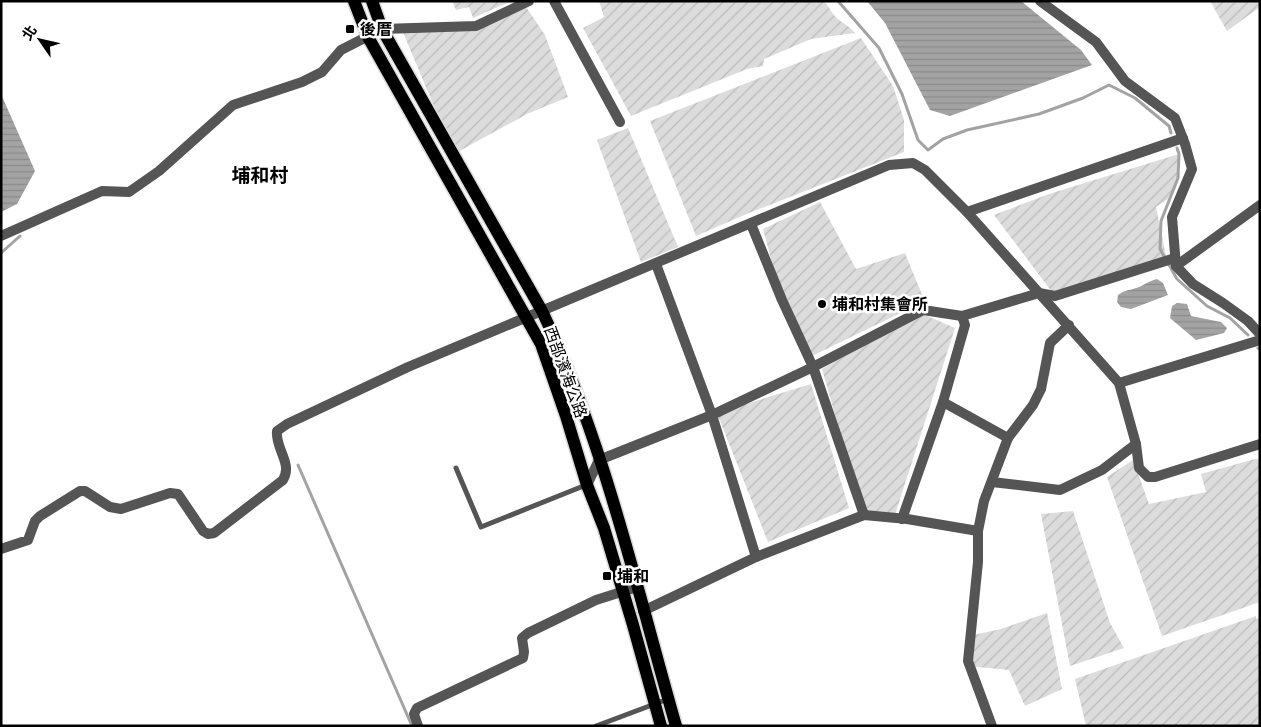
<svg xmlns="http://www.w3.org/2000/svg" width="1261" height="727" font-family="Overpass,'Noto Sans TC',sans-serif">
	<defs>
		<pattern id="garden-furrows" width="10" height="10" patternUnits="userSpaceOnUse" patternTransform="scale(1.25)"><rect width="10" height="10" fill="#dcdcdc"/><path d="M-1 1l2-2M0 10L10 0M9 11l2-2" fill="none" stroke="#bbb"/></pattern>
		<pattern id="water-rules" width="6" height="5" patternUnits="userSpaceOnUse" patternTransform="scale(1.25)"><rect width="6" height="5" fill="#a3a3a3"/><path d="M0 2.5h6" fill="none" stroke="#8b8b8b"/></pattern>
	</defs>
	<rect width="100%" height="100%" fill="#fff"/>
	<!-- garden -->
	<g fill="url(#garden-furrows)">
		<path d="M452,1h60l-39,17 -4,-11 -13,3z"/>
		<path d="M599,1h225c4,4 6,9 9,13 6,8 16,11 22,19l-44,6 -47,20 -1,7 -16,3 -116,47 -48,-88 21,-11z"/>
		<path d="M1210,1h50v6l-33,24z"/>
		<path d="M526,7l19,28 23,62 -41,17 -73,40 -52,-124 78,-2z"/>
		<path d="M861,38l32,48 11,34v32l-155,61 -53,23 -46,-115z"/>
		<path d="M628,128l50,119 -37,15 -44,-122z"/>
		<path d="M1179,154l-1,24 -7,19 -15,10 11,54 -112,35 -61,-81 55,-21z"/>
		<path d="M820,202l36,67 49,-16 18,44 -4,7 -107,52 -30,-56 -19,-71z"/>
		<path d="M918,312l37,16 -61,190 -32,-9 -40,-140z"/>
		<path d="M811,384l38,124 -81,34 -51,-129z"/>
		<path d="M1255,459h5v143l-98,34 -55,-159 26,-17 16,44 57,-12 -5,-18z"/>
		<path d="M1073,511l37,112 14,25 -54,18 -29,-152z"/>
		<path d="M1047,613l15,76 -37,17 -16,-36 -41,-4 1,-30 32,-7z"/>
		<path d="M1256,616v3l4,-1v108h-174l-11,-47z"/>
	</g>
	<!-- water -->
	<g fill="url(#water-rules)">
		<path d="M867,1h154l60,49 11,15 -142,51 -20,-6 -45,-87z"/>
		<path d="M1,94l34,77 -18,33 -16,8z"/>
		<path d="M1157,279l6,4 5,12 -37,14 -10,-2 -4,-5 1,-7c7,-5 8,-4 15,-6 9,-2 15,-8 24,-10z"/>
		<path d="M1177,303l10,1 4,12 30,6 6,6 -3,5 -28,7 -26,-22 2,-12z"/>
	</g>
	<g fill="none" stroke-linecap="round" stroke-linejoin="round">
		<!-- stream -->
		<g stroke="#a3a3a3" stroke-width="3">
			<path d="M838,1l41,47 23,46 16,46 10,10 15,-11 24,-9 72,-16 44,-16 26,-13 26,13 34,28 2,7"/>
			<path d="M1177,148l2,6 -1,24 -17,43 -1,28 17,30 30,27 23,12 18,17"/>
			<path d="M1,253l19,-17"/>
			<path d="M1258,348l2,2"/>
			<path d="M298,465l114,261"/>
		</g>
		<!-- primary casing -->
		<g stroke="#dbdbdb" stroke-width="15">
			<g id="primary">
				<path d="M354,1l14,36 173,307 25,72 21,69 17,43 29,97 28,101"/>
				<path d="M372,1l10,28 160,282c62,131 94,275 134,415"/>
			</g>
		</g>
		<!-- service -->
		<g stroke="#555" stroke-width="5">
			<path d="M456,468l25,59 105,-42"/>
			<path d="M596,726l72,-27"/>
		</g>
		<!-- minor -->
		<g stroke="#555" stroke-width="10">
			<path d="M554,1l66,121"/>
			<path d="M1040,1l56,41 29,39 50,37 10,26 7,25 -20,48 4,49 17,18 30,19 25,18 12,13"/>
			<path d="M967,212l216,-74"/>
			<path d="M751,224l31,76 31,67 51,148"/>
			<path d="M1,236l101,-45 27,1 30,-21 74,-66 69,-23 20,-10 19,-22 41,-21 94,-3 53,-25"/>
			<path d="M656,264l56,151 44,142"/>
			<path d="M1176,266l84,-61"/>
			<path d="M1119,383l141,-43"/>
			<path d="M943,402l65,36"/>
			<path d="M992,482l68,8 42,-20 34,-26"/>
			<path d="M587,485l12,-25 113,-45 101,-48 110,-57 39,6 77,-23 16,3 120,-38"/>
			<path d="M902,519l41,-117 22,-77 -3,-9"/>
			<path d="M1,549l27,-9 7,-19 5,-5 40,-25h5l25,16 11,2 49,-16 8,1 25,37 5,3 6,-1 69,-53c10,-17 -8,-31 -6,-49l10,-7 121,-57 481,-202 24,-2 12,7 42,42 152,171 17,61 3,24 9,9h7l105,-33"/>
			<path d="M643,611l113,-54 108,-42 43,4 71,12"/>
			<path d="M418,726l-4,-12 3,-6 106,-50 1,-6 -2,-14 6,-5 68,-33 41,-13"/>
			<path d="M992,726l-24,-65 10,-99v-31l6,-30 24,-63 25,-33 8,-16 9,-46 19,-18"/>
		</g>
		<!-- primary -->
		<use href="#primary" stroke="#000" stroke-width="12"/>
	</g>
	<!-- markers -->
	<g fill="#000" stroke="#fff" stroke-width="2">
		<rect x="345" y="24" width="10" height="10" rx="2.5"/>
		<circle cx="822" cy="304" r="5"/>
		<rect x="602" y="571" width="10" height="10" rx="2.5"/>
	</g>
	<g text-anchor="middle" stroke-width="5" stroke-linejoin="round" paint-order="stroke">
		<!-- poi labels -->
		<g font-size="16" font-weight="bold" fill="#000" stroke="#fff" text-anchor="start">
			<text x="360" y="35">後厝</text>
			<text x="832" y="310">埔和村集會所</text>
			<text x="617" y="582">埔和</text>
		</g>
		<!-- street labels -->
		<g font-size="16" fill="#000" stroke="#fff">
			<text transform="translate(566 372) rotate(70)" y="6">西部濱海公路</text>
		</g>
		<!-- quarter labels -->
		<g font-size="19" font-weight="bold" fill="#000" stroke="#fff">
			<text x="260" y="182">埔和村</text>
		</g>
	</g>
	<!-- border -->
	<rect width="1261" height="727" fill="none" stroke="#000000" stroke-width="5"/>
	<!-- north arrow -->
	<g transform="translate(40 40) rotate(304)" stroke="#ffffff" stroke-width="4" paint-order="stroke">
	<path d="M0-4L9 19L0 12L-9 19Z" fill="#000000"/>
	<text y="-8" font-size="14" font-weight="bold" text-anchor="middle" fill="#000000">北</text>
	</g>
</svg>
